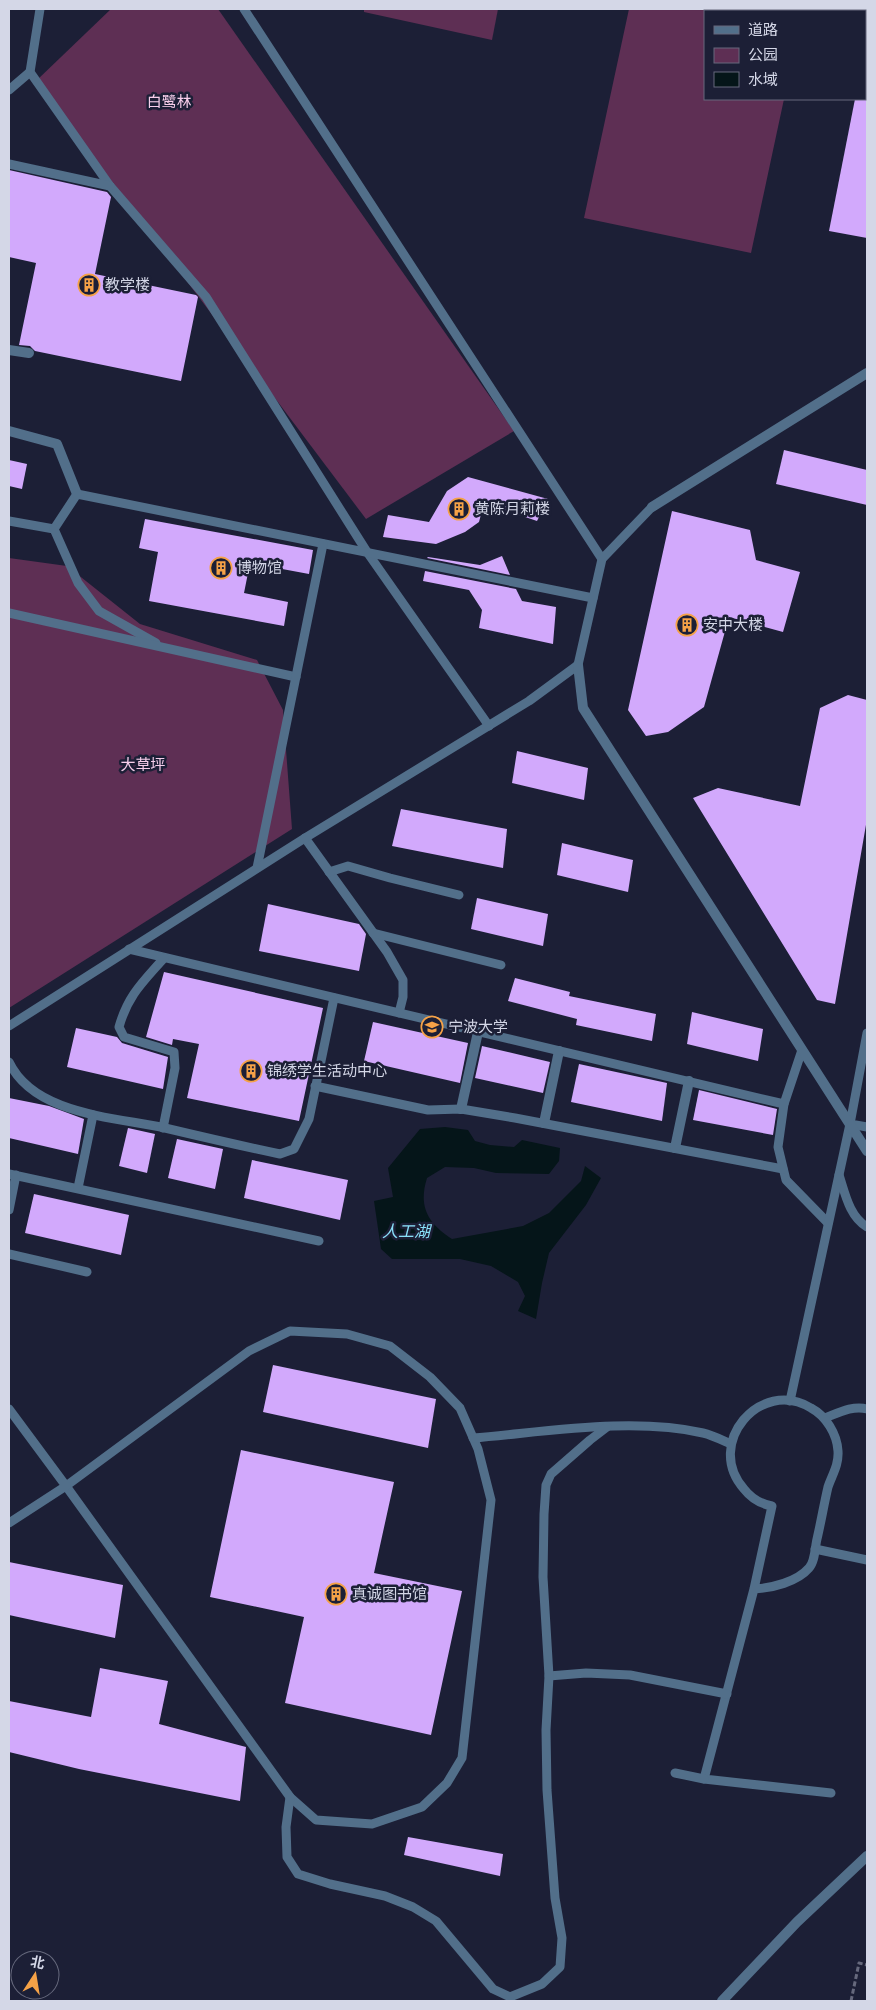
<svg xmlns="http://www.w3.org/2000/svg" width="876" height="2010" font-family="Manrope,'Noto Sans SC',sans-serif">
	<rect width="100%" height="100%" fill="#1c1f36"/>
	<!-- green -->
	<g fill="#5e2f54">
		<path d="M111,9h107l296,422 -148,88 -330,-438z"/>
		<path d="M364,9h134l-6,31 -128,-28z"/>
		<path d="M629,9h174l-1,2h-97v88h79l-33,154 -167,-35z"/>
		<path d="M9,558l58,8 73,58 117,36 26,50 9,119 -283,179z"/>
	</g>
	<!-- water -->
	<path fill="#051519" d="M445,1127l23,3 7,11 15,4 24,2 8,-7 38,8 -1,13 -10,13 -53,-1 -22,-5 -29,-1 -18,11c-9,29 1,45 25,61l71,-13 26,-13 32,-32 4,-15 16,12 -15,27 -37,48 -7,30 -6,36 -18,-8 7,-15 -7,-14 -27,-16 -31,-7h-68l-11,-10 -7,-48 19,-4 -5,-29 32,-39z"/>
	<!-- building -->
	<g fill="#d2a9fc">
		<path d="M855,99h12v139l-38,-7z"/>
		<path d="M9,170l98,22 4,5 -16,77 101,21 2,2 -17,84 -146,-30 -5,-5 -11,-1 17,-82 -27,-6z"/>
		<path d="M784,450l83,20v35l-91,-21z"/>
		<path d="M9,460l18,4 -5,25 -13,-3z"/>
		<path d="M468,477l80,22 -11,22 -53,-18 -5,19 -14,10 -29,12 -53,-7 5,-22 41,7 18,-31z"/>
		<path d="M672,511l78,19 6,30 44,12 -17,60 -54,-15 -25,90 -36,25 -22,4 -18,-26z"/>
		<path d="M145,519l168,31 -4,24 -59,-11 -6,30 44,9 -4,24 -135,-25 9,-49 -19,-4z"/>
		<path d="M502,556l8,19 -83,-17 1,-1 52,8z"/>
		<path d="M425,571l91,18 6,12 34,6 -3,37 -74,-16 3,-18 -13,-20 -46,-9z"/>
		<path d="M848,695l19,5v119l-32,185 -18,-4 -124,-202 25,-10 82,18 20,-98z"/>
		<path d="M517,751l71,17 -4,32 -72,-17z"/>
		<path d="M401,809l106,20 -4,39 -111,-22z"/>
		<path d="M562,843l71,17 -5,32 -71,-17z"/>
		<path d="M477,898l71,16 -5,32 -72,-17z"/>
		<path d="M268,904l91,20 7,10 -7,37 -100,-20z"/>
		<path d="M164,972l159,36 -24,113 -112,-23 12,-54 -26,-5 -1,6 -26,-8z"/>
		<path d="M515,978l55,14 -1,4 87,18 -4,27 -76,-16 1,-6 -69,-18z"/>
		<path d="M692,1012l71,17 -5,32 -71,-17z"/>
		<path d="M373,1022l95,21 -8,40 -96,-22z"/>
		<path d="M76,1028l41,9 5,6 46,14 -5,32 -96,-22z"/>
		<path d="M482,1046l68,16 -7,31 -68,-15z"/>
		<path d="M579,1064l88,19 -5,38 -91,-19z"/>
		<path d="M699,1090l78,19 -4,26 -80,-15z"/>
		<path d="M9,1098l40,8 35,13 -6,35 -69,-16z"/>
		<path d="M128,1128l27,6 -8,39 -28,-7z"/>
		<path d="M177,1139l46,10 -8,40 -47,-11z"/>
		<path d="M252,1160l96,20 -8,40 -96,-22z"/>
		<path d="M34,1194l95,21 -8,40 -96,-22z"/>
		<path d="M273,1365l163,34 -8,49 -165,-36z"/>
		<path d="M241,1450l153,32 -20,91 88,18 -31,144 -146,-32 19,-86 -94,-20z"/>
		<path d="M9,1562l114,23 -8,53 -106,-23z"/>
		<path d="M100,1668l68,13 -9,43 87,23 -6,54 -161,-32 -70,-17v-51l82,16z"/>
		<path d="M408,1837l95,17 -3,22 -96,-21z"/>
	</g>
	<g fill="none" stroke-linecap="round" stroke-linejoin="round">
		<!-- path -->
		<path stroke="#66697d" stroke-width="3" stroke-dasharray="5 2.5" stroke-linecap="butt" d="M851,2001l8,-38 8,2"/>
		<!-- service -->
		<g stroke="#526f8a" stroke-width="9">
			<path d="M40,9l-10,63 80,114 96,111 161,255 122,174"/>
			<path d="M244,9l358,550"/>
			<path d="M9,90l21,-18"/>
			<path d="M9,164l101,22"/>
			<path d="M9,521l45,8"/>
			<path d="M54,529l23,-35 516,104"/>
			<path d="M54,529l24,54 21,28 57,32"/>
			<path d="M9,613l287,64"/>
			<path d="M305,838l82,114 16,28v17l-4,16"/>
			<path d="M257,868l66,-324"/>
			<path d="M329,872l19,-6 42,12 69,17"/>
			<path d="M373,933l128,32"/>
			<path d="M129,949l655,155"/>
			<path d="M9,1026l296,-188 224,-137 49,-36 24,-106 50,-52"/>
			<path d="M867,1033l-17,91 17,3"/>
			<path d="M802,1050l-18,54 -6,43 8,33 42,43"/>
			<path d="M9,1062c25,53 106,55 156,66 38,9 77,18 115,26l14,-5 15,-30 25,-121"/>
			<path d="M315,1086l113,24 33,-1 54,9 268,51"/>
			<path d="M163,1128l12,-60 -1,-16 -50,-15 -5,-10c9,-32 24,-45 45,-69"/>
			<path d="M9,1174l310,67"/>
			<path d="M839,1175c6,18 10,41 28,52"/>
			<path d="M78,1188l15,-73"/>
			<path d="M9,1210l7,-35"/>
			<path d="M9,1254l78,18"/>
			<path d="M290,1331l57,3 43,12 40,31 30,31 18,41 13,51 -29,258 -15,25 -25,24 -50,17 -56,-4 -26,-23 -224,-311 183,-135z"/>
			<path d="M790,1401l60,-277"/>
			<path d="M9,1409l57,77 -57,37"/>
			<path d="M825,1418c13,-5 28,-13 42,-9"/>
			<path d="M473,1438c73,-6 159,-21 230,-5 9,2 19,7 28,11"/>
			<path d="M815,1549l52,11"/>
			<path d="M754,1589c18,-1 43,-7 55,-21 6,-6 6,-21 8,-29 4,-17 7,-35 11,-52 4,-12 11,-22 10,-36 -1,-17 -12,-35 -27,-43 -51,-31 -107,36 -67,81 7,9 17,15 28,17l-18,83 -50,190 127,14"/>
			<path d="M549,1676l37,-3 44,2 97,19"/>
			<path d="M675,1773l29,6"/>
			<path d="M290,1797l-4,30 1,30 11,17 32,10 55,12 28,11 23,14 57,68 17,8 32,-13 18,-17 2,-29 -7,-40 -8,-108 -1,-60 3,-54 -6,-99 1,-63 2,-29 5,-11 39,-34 17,-13"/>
		</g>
		<!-- pedestrian -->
		<g stroke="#526f8a" stroke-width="10">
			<path d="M9,350l20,3"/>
			<path d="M9,431l48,13 20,50"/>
		</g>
		<!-- minor -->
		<g stroke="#526f8a" stroke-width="10">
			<path d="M652,507l215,-134"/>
			<path d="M578,665l5,43 284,443"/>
			<path d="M461,1109l17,-77"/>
			<path d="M544,1123l15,-72"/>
			<path d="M675,1148l14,-67"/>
			<path d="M722,2001l75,-79 70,-66"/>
		</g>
	</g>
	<!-- icons -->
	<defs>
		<g id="building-ring" transform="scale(1.125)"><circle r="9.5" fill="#1c1f36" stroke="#f6a247" stroke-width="1.5"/><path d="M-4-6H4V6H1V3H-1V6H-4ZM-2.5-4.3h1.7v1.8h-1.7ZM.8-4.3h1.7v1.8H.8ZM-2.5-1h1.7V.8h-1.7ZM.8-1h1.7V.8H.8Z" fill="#f6a247"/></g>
		<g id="university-ring" transform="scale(1.125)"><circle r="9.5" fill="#1c1f36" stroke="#f6a247" stroke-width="1.5"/><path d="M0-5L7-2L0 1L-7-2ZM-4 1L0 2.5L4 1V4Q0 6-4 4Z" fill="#f6a247"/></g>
	</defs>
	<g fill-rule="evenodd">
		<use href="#building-ring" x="89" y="285"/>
		<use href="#building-ring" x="459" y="509"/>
		<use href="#building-ring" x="221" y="568"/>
		<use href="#building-ring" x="687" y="625"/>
		<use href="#university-ring" x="432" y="1027"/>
		<use href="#building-ring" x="251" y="1071"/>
		<use href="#building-ring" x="336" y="1594"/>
	</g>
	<g text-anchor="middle" stroke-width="5" stroke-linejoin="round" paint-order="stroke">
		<!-- park labels -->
		<g font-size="15" fill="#f7ceeb" stroke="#1c1f36">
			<text x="169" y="107">白鹭林</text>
			<text x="143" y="770">大草坪</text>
		</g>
		<!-- poi labels -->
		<g font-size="15" fill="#d4d7e7" stroke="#1c1f36" text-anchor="start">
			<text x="105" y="290">教学楼</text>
			<text x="475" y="514">黄陈月莉楼</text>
			<text x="237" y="573">博物馆</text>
			<text x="703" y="630">安中大楼</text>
			<text x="448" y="1032">宁波大学</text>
			<text x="267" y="1076">锦绣学生活动中心</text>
			<text x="352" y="1599">真诚图书馆</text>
		</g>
		<!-- water labels -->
		<g font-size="16" font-style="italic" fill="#89e0f9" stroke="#1c1f36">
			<text x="406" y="1237">人工湖</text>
		</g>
	</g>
	<!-- border -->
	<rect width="876" height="2010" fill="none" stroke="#d4d7e7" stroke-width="20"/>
	<!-- legend -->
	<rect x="704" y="10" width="162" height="90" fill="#1c1f36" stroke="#66697d"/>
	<rect x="714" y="26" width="25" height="8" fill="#526f8a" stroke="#66697d"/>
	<text x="748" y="35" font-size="15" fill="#d4d7e7">道路</text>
	<rect x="714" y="48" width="25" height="15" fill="#5e2f54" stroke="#66697d"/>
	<text x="748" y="60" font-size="15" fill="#d4d7e7">公园</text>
	<rect x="714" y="72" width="25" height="15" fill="#051519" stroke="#66697d"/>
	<text x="748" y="85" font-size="15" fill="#d4d7e7">水域</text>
	<!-- north arrow -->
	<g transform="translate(35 1975) rotate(12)"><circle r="24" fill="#1c1f36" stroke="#66697d"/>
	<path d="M0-4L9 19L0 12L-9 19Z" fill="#f6a247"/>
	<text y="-8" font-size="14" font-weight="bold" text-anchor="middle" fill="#d4d7e7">北</text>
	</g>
</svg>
